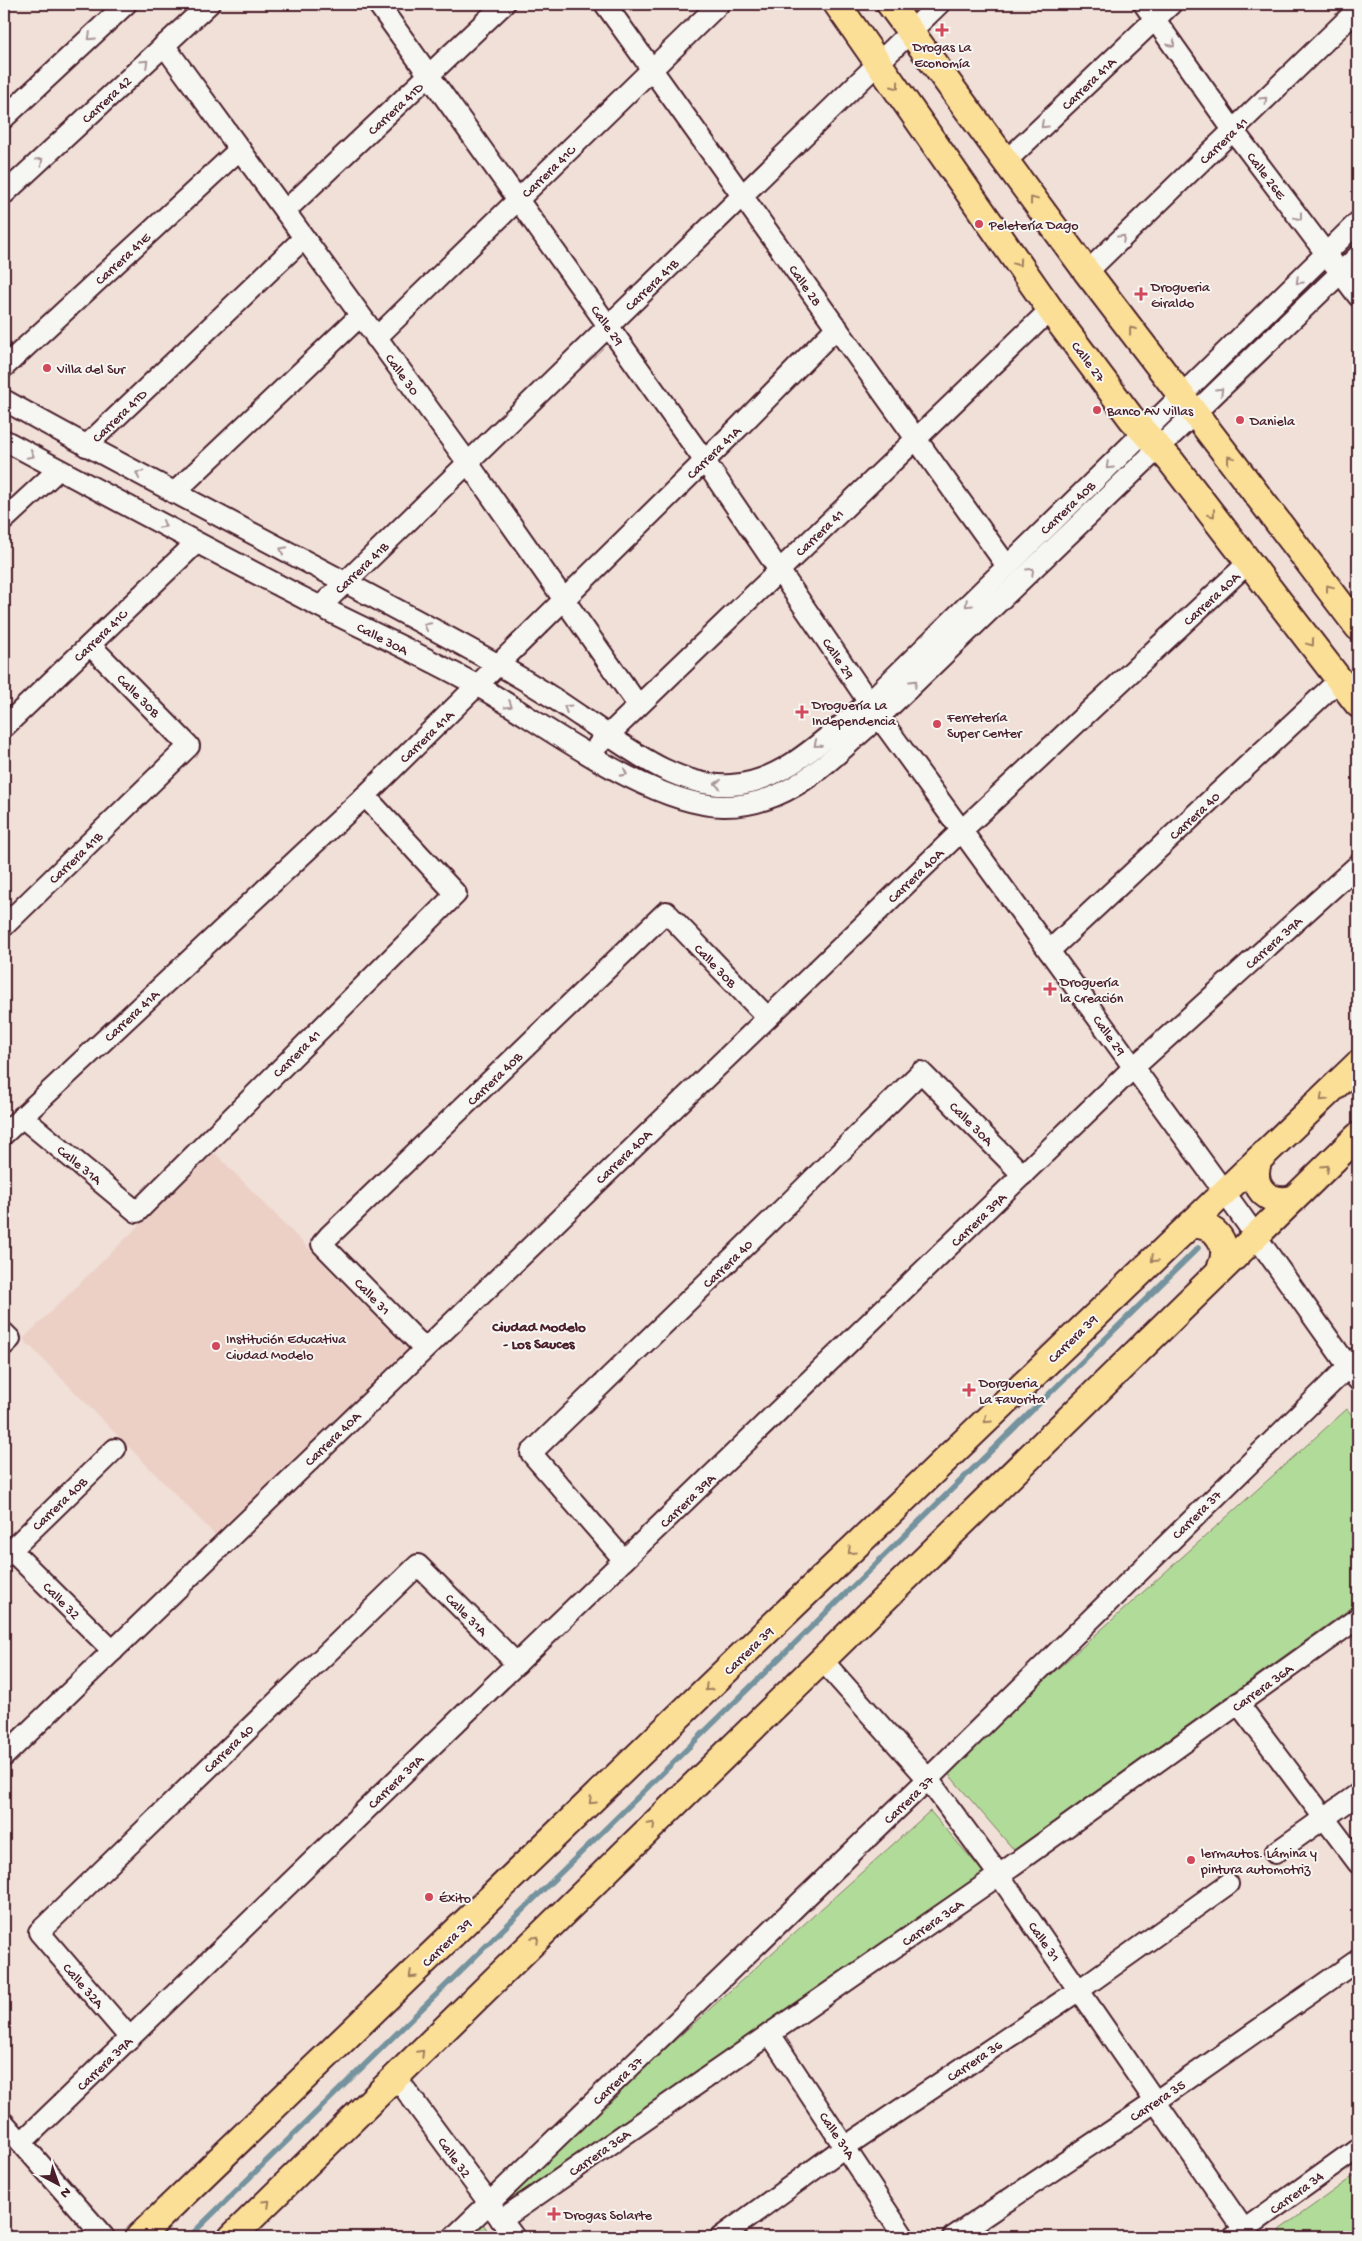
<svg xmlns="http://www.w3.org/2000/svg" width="1362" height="2241" font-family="'Gochi Hand',sans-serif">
	<rect width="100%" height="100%" fill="#f0e0d8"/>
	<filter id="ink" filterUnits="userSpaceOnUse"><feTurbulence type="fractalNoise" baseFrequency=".02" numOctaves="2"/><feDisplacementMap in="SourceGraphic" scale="10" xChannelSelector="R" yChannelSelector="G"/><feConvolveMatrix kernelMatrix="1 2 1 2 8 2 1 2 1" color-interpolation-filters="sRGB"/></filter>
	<g filter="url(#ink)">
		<!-- built -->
		<path fill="#ecd0c6" d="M214,1152l196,200 -191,187 -196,-200z"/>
		<!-- green -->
		<g fill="#b1db98" stroke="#7e7d62">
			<path d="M1347,1409l11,14v180l-344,247 -69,-80z"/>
			<path d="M930,1811l55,63 -472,329 -8,-10z"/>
			<path d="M1358,2173v64h-74l-5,-7z"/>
			<path d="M481,2221l11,16h-27z"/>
		</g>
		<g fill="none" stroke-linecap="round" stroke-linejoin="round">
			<!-- stream -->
			<path stroke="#74939e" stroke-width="5.5" d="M189,2237l1009,-989"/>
			<!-- minor casing -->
			<g stroke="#4a1f2b" stroke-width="24">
				<g id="minor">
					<path d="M378,4l326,456 175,257 359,494 120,169"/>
					<path d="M605,4l402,562"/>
					<path d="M1144,4l89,126 125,166"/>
					<path d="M164,45l304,418 170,242"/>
					<path d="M4,118l122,-114"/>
					<path d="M1005,162l166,-158"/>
					<path d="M4,194l205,-190"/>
					<path d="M285,211l219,-207"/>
					<path d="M1087,272l271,-263"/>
					<path d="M376,338l343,-334"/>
					<path d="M4,367l236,-218"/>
					<path d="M4,400c162,91 329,173 491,263 29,16 58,34 85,53 44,29 95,72 151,69 53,-2 98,-51 138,-83l489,-480"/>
					<path d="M4,440c103,55 206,110 309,163 55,28 112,53 165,83 65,37 170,119 245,120 67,1 108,-48 156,-89l479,-461"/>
					<path d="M86,446l218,-208"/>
					<path d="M174,493l186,-177"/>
					<path d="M4,520l54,-50"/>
					<path d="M321,606l618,-602"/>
					<path d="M4,727l192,-184"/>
					<path d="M598,745l453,-436"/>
					<path d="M4,926l185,-180 -99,-101"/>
					<path d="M1049,951l290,-271"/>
					<path d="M22,1117l115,95 319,-318 -91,-98"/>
					<path d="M4,1134l361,-338 375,-370 97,-99"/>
					<path d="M4,1333l6,6 -6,6"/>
					<path d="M424,1348l-102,-104 7,-8 337,-324 101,105"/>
					<path d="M11,1550l102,101"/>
					<path d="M4,1557l111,-108"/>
					<path d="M624,1560l-93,-107 260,-252 130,-129 102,103"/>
					<path d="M822,1660l106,119 71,96 250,362"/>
					<path d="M1238,1703l120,160"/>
					<path d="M4,1756l957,-925 288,-269"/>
					<path d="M1275,1853l83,-59"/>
					<path d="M770,2034l134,203"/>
					<path d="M130,2038l-91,-106 379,-367 99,99"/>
					<path d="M396,2077l118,160"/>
					<path d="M4,2123l100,114"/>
					<path d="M22,2142l1111,-1074 225,-203"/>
					<path d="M501,2220l498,-345 359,-257"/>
					<path d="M454,2237l474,-458 429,-421"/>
					<path d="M721,2237l125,-91 233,-156 149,-106"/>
					<path d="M953,2237l202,-135 203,-142"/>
					<path d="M1234,2237l124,-89"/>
				</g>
			</g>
			<!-- major casing -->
			<g stroke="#4a1f2b" stroke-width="30">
				<g id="major">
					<path d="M837,4l220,315 75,100 38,41 188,244"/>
					<path d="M890,4l197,268 271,355"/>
					<path d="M1259,1159c-10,27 7,46 34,40"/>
					<path d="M1190,1225c26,-2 42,20 30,44"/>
					<path d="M139,2237l657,-634 562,-539"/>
					<path d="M232,2237l1126,-1101"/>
				</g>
			</g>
			<!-- minor -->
			<use href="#minor" stroke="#f6f6f2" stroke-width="20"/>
			<!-- major -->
			<use href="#major" stroke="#fbdf96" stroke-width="26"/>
		</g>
		<!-- one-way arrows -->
		<defs><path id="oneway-chevron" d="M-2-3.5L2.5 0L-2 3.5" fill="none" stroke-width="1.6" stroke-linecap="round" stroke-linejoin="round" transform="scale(1.25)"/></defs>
		<g stroke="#a99598">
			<use href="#oneway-chevron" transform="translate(91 37) rotate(137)"/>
			<use href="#oneway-chevron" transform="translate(1172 44) rotate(55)"/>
			<use href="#oneway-chevron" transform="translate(145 63) rotate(-43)"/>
			<use href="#oneway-chevron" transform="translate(1264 100) rotate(-44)"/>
			<use href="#oneway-chevron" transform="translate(1044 125) rotate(137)"/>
			<use href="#oneway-chevron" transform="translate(40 161) rotate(-43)"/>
			<use href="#oneway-chevron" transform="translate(1299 217) rotate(53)"/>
			<use href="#oneway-chevron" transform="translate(1122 238) rotate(-44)"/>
			<use href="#oneway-chevron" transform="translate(1299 281) rotate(136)"/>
			<use href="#oneway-chevron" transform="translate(1220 391) rotate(-44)"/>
			<use href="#oneway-chevron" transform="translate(31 455) rotate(28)"/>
			<use href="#oneway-chevron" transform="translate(1109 466) rotate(136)"/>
			<use href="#oneway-chevron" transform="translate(139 474) rotate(-152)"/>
			<use href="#oneway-chevron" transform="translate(163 525) rotate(28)"/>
			<use href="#oneway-chevron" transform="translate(283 550) rotate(-152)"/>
			<use href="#oneway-chevron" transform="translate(1031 571) rotate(-44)"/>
			<use href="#oneway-chevron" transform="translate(968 604) rotate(136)"/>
			<use href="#oneway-chevron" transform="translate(427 626) rotate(-152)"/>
			<use href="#oneway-chevron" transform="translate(914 683) rotate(-44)"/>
			<use href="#oneway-chevron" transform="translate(509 705) rotate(32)"/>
			<use href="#oneway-chevron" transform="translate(567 708) rotate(-148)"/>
			<use href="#oneway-chevron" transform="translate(817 744) rotate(141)"/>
			<use href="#oneway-chevron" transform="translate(624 773) rotate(28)"/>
			<use href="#oneway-chevron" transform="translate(718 784) rotate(-174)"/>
		</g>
		<g stroke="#a27f60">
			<use href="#oneway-chevron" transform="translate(896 86) rotate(55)"/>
			<use href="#oneway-chevron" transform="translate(1033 200) rotate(-127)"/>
			<use href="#oneway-chevron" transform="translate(1018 263) rotate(55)"/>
			<use href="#oneway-chevron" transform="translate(1132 330) rotate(-128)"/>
			<use href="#oneway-chevron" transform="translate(1230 459) rotate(-127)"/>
			<use href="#oneway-chevron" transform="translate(1212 514) rotate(52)"/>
			<use href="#oneway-chevron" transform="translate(1329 588) rotate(-127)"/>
			<use href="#oneway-chevron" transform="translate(1311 643) rotate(53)"/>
			<use href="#oneway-chevron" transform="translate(1323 1098) rotate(136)"/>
			<use href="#oneway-chevron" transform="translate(1326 1168) rotate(-44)"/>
			<use href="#oneway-chevron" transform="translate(1154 1259) rotate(136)"/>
			<use href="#oneway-chevron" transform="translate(987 1420) rotate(136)"/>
			<use href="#oneway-chevron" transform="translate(851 1551) rotate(136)"/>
			<use href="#oneway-chevron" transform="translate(708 1688) rotate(136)"/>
			<use href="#oneway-chevron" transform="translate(592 1801) rotate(136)"/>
			<use href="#oneway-chevron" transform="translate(652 1825) rotate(-45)"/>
			<use href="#oneway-chevron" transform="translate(536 1939) rotate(-45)"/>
			<use href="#oneway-chevron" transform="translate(412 1975) rotate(136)"/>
			<use href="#oneway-chevron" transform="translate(421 2053) rotate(-45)"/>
			<use href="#oneway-chevron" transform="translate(267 2203) rotate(-44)"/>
		</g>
	</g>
	<!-- markers -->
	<g fill="#d1495b" stroke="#f6f6f2" stroke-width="2">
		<path d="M939.5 22.5h5v5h5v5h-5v5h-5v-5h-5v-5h5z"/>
		<circle cx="979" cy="224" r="5"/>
		<path d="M1138.5 286.5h5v5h5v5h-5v5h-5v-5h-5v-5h5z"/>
		<circle cx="47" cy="368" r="5"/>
		<circle cx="1097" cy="410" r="5"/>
		<circle cx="1240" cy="420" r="5"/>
		<path d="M799.5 704.5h5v5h5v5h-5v5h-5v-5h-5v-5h5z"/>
		<circle cx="937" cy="724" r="5"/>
		<path d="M1047.5 981.5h5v5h5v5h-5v5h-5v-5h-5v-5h5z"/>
		<circle cx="216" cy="1346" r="5"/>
		<path d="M966.5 1382.5h5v5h5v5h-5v5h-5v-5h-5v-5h5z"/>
		<circle cx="1191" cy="1860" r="5"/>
		<circle cx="429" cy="1897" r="5"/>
		<path d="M551.5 2206.5h5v5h5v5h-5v5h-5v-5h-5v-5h5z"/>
	</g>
	<g text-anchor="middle" stroke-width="4" stroke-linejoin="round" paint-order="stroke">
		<!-- poi labels -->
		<g font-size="14" fill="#4a1f2b" stroke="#f6f6f2" text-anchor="start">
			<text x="942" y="51" text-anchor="middle">Drogas La<tspan x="942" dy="16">Economía</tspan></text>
			<text x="989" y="229">Peletería Dago</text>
			<text x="1151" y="291">Drogueria<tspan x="1151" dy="16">Giraldo</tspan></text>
			<text x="57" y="373">Villa del Sur</text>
			<text x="1107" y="415">Banco AV Villas</text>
			<text x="1250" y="425">Daniela</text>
			<text x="812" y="709">Droguería La<tspan x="812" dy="16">Independencia</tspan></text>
			<text x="947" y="721">Ferretería<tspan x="947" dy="16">Super Center</tspan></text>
			<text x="1060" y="986">Droguería<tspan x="1060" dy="16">la Creación</tspan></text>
			<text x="226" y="1343">Institución Educativa<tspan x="226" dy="16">Ciudad Modelo</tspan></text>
			<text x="979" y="1387">Dorgueria<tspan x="979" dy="16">La Favorita</tspan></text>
			<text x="1201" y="1857">lermautos. Lámina y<tspan x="1201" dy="16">pintura automotriz</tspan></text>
			<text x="439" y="1902">Éxito</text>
			<text x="564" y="2219">Drogas Solarte</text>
		</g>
		<!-- street labels -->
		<g font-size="14" fill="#4a1f2b" stroke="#f6f6f2">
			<text transform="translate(1088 83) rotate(-44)" y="5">Carrera 41A</text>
			<text transform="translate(106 99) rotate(-43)" y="5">Carrera 42</text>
			<text transform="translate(395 108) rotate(-43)" y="5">Carrera 41D</text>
			<text transform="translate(1223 140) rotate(-44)" y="5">Carrera 41</text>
			<text transform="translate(548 171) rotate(-44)" y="5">Carrera 41C</text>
			<text transform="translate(1267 175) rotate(53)" y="5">Calle 26E</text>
			<text transform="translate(122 258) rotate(-43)" y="5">Carrera 41E</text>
			<text transform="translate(651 284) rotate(-44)" y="5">Carrera 41B</text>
			<text transform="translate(806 285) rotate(55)" y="5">Calle 28</text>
			<text transform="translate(608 325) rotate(54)" y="5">Calle 29</text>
			<text transform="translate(1089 361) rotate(53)" y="5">Calle 27</text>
			<text transform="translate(403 374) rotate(54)" y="5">Calle 30</text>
			<text transform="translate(119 415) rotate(-44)" y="5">Carrera 41D</text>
			<text transform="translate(713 452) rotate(-44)" y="5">Carrera 41A</text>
			<text transform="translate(1067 507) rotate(-44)" y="5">Carrera 40B</text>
			<text transform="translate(819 532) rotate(-44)" y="5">Carrera 41</text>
			<text transform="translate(361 567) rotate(-44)" y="5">Carrera 41B</text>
			<text transform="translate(1211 598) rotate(-43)" y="5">Carrera 40A</text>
			<text transform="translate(100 635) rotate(-44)" y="5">Carrera 41C</text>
			<text transform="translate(383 638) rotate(27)" y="5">Calle 30A</text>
			<text transform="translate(839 658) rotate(56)" y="5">Calle 29</text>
			<text transform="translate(139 695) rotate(45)" y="5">Calle 30B</text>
			<text transform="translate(426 736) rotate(-44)" y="5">Carrera 41A</text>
			<text transform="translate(1194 815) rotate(-43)" y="5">Carrera 40</text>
			<text transform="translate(75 857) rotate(-44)" y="5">Carrera 41B</text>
			<text transform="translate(915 875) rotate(-44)" y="5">Carrera 40A</text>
			<text transform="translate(1273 942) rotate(-42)" y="5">Carrera 39A</text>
			<text transform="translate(716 965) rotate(46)" y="5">Calle 30B</text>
			<text transform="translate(131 1015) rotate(-43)" y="5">Carrera 41A</text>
			<text transform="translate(1110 1035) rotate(54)" y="5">Calle 29</text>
			<text transform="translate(296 1053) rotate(-45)" y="5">Carrera 41</text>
			<text transform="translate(494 1078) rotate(-44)" y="5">Carrera 40B</text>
			<text transform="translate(972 1123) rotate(45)" y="5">Calle 30A</text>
			<text transform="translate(623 1156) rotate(-44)" y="5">Carrera 40A</text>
			<text transform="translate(80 1164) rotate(39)" y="5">Calle 31A</text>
			<text transform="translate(978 1219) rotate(-44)" y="5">Carrera 39A</text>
			<text transform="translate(727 1263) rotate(-44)" y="5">Carrera 40</text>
			<text transform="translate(373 1296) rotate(46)" y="5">Calle 31</text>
			<text transform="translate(1072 1338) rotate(-44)" y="5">Carrera 39</text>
			<text transform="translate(332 1438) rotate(-44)" y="5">Carrera 40A</text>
			<text transform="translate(687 1500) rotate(-44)" y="5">Carrera 39A</text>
			<text transform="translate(59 1503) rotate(-44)" y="5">Carrera 40B</text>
			<text transform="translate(1196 1514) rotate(-45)" y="5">Carrera 37</text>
			<text transform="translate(62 1600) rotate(45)" y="5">Calle 32</text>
			<text transform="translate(467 1614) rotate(45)" y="5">Calle 31A</text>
			<text transform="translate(748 1650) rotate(-44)" y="5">Carrera 39</text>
			<text transform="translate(1262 1687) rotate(-36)" y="5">Carrera 36A</text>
			<text transform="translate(228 1748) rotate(-44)" y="5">Carrera 40</text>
			<text transform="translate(395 1781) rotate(-44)" y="5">Carrera 39A</text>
			<text transform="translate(908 1799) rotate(-44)" y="5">Carrera 37</text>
			<text transform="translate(932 1922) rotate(-35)" y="5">Carrera 36A</text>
			<text transform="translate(1045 1941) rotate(55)" y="5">Calle 31</text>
			<text transform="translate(446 1942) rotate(-44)" y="5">Carrera 39</text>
			<text transform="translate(84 1985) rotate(49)" y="5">Calle 32A</text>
			<text transform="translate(974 2060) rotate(-34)" y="5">Carrera 36</text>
			<text transform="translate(104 2063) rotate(-44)" y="5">Carrera 39A</text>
			<text transform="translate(617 2080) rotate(-44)" y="5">Carrera 37</text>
			<text transform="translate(1157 2100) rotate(-34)" y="5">Carrera 35</text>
			<text transform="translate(838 2135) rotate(56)" y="5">Calle 31A</text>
			<text transform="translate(599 2152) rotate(-35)" y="5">Carrera 36A</text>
			<text transform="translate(455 2157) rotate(54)" y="5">Calle 32</text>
			<text transform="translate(1296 2192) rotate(-36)" y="5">Carrera 34</text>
		</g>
		<!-- neighbourhood labels -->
		<g font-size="15" font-weight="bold" fill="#4a1f2b" stroke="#f6f6f2">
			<text x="539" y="1331">Ciudad Modelo<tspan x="539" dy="17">- Los Sauces</tspan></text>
		</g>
	</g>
	<!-- margin -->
	<rect width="1362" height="2241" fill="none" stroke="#f6f6f2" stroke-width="20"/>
	<rect x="10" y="10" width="1342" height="2221" fill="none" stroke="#4a1f2b" stroke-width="2" filter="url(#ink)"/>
	<!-- north arrow -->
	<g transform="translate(58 2184) rotate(139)" stroke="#f6f6f2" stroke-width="4" paint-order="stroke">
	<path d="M0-4L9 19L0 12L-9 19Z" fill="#4a1f2b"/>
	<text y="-8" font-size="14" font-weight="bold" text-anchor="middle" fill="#4a1f2b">N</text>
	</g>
</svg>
